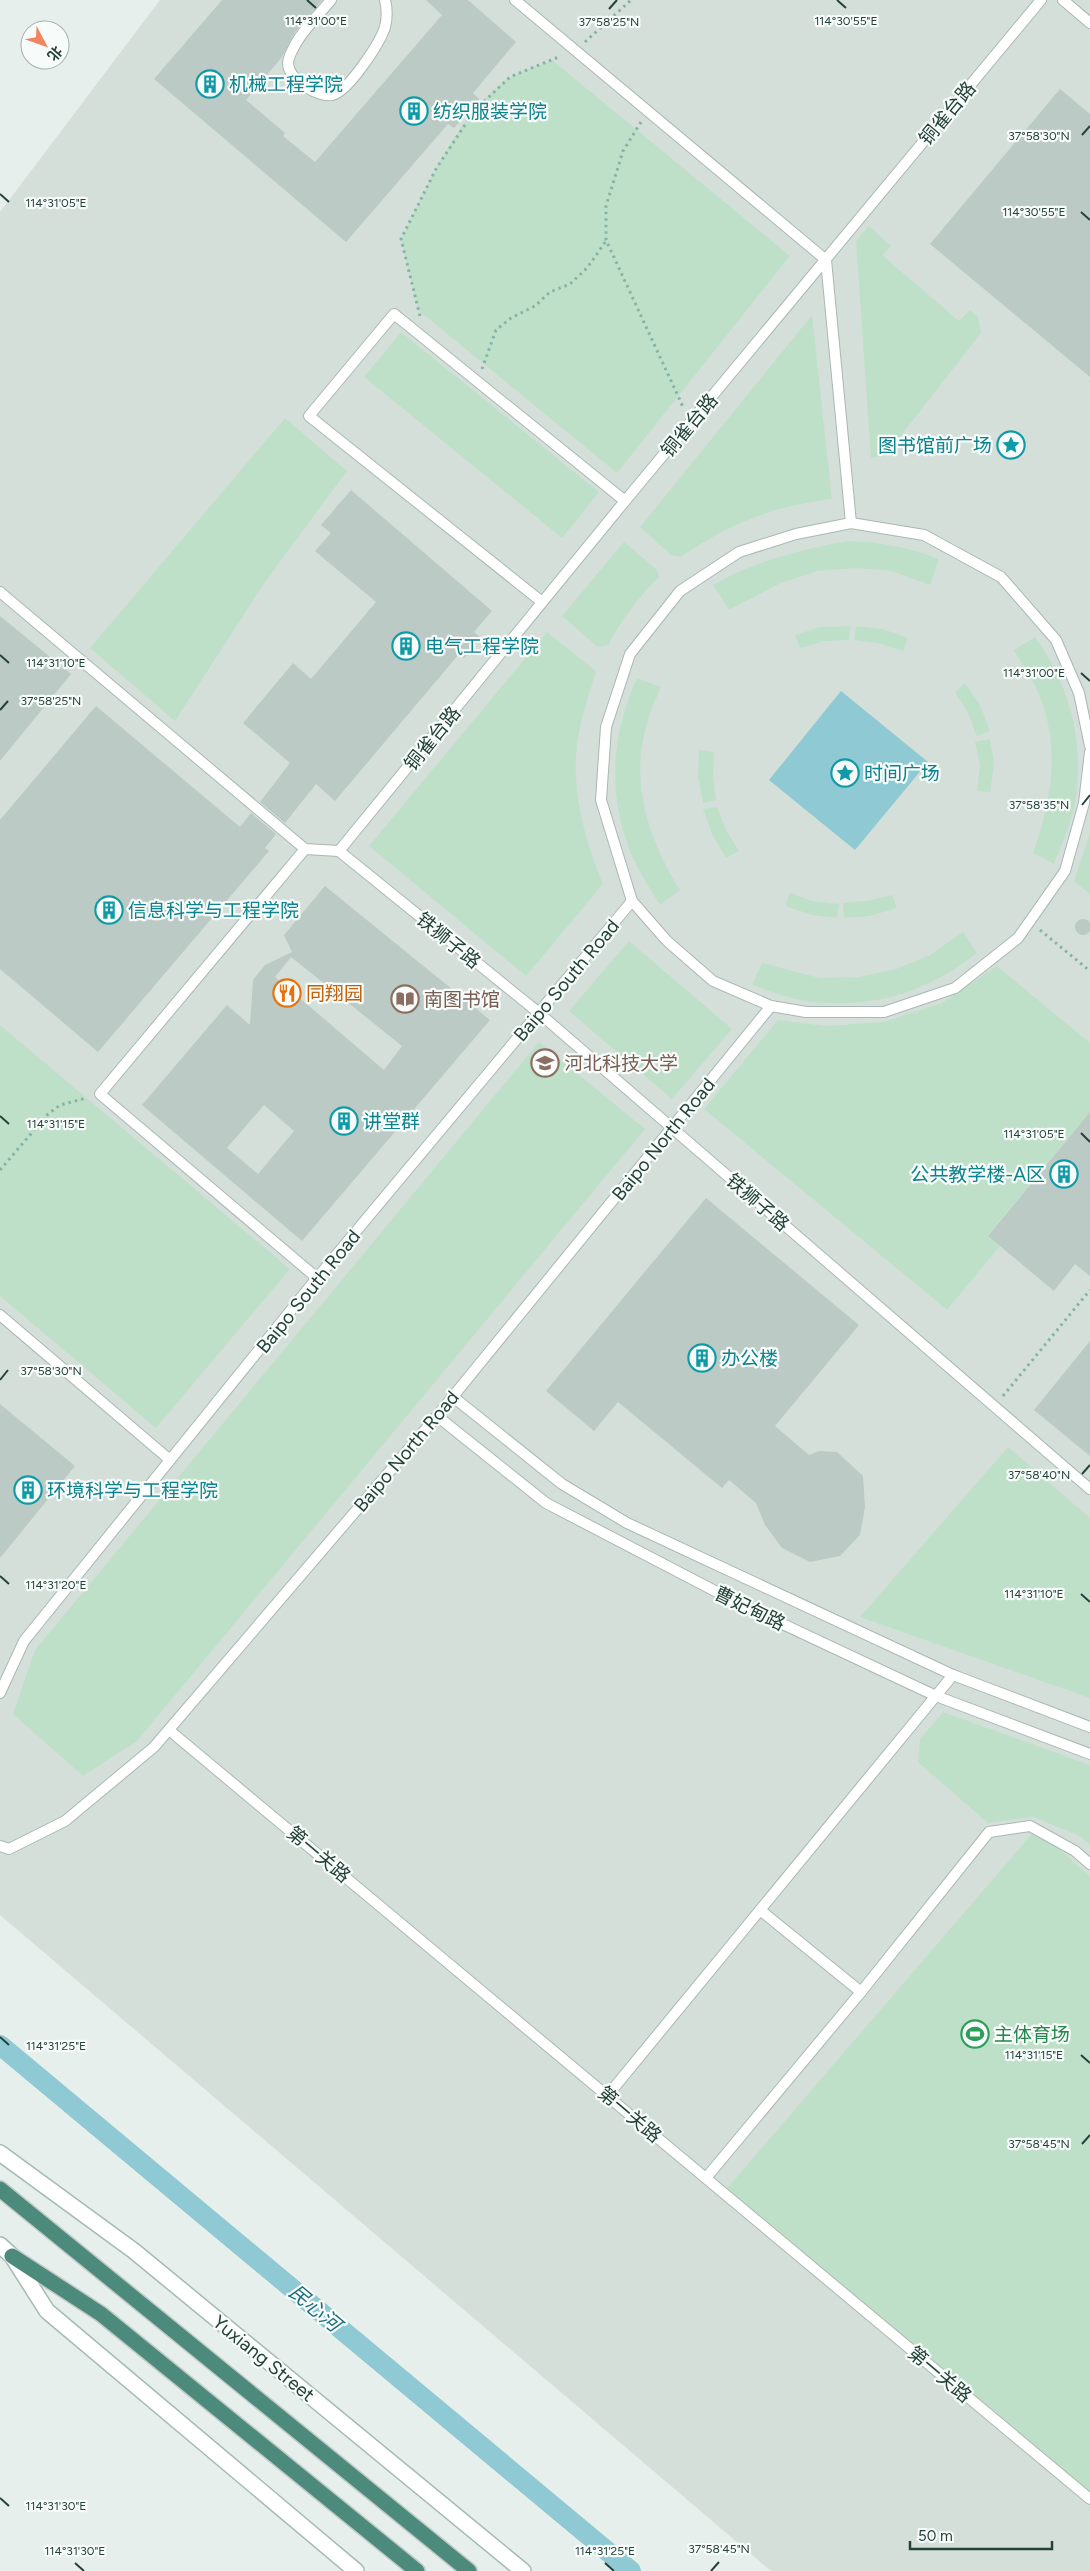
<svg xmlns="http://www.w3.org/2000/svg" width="1090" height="2571" font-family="Figtree,'Noto Sans SC',sans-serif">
	<rect width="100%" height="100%" fill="#e6efeb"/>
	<!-- built -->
	<path fill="#d4dfda" d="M160,0h930v2571h-319l-771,-656v-1703z"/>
	<!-- green -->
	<g fill="#bfe0c8">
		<path d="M552,60l238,196 -173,217 -199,-163 -17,-71c27,-54 57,-126 108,-161 12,-8 30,-12 43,-18z"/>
		<path d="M869,226l22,20 -9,9 77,66 11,-11 8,7 3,16 -96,123 -14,2 -15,-217z"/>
		<path d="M812,315l20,184c-58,7 -102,24 -151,58l-10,-2 -31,-28z"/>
		<path d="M401,332l198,160 -37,46 -198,-161z"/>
		<path d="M285,418l62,53 -82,111 -90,139 -85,-73z"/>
		<path d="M847,541c33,1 61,6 92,18l-9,26 -39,-14 -35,-3 -38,3 -37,12 -52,27 -16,-25c42,-24 86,-35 134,-44z"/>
		<path d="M624,542l33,28 2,7c-21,21 -37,42 -51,68l-10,2 -36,-31z"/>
		<path d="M850,626l-1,14 -24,1 -25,7 -5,-13 25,-8z"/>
		<path d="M856,626l27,3 25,9 -5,13 -25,-8 -24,-3z"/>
		<path d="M547,632l49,39c-5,19 -12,37 -16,56 -12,53 3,108 23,157l-77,92 -157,-130z"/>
		<path d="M1035,637c35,48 50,106 40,166 -4,21 -13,41 -21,61l-21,-11c20,-56 29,-114 1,-169 -6,-12 -14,-23 -20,-34z"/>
		<path d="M637,678l24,9c-5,12 -11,24 -14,37 -18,58 2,116 33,166l-20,15c-11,-18 -24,-37 -31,-57 -22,-58 -17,-114 8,-170z"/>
		<path d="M965,683l15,22 10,26 -13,5 -9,-23 -13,-21z"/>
		<path d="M990,739l4,25 -4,28 -13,-1 3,-26 -5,-23z"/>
		<path d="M699,750l15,2 -1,24 3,24 -13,3 -5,-27z"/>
		<path d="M717,807l9,23 13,21 -13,7 -14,-24 -9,-25z"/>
		<path d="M1090,833v61l-16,-13z"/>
		<path d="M790,893l22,8 27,3 -2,14 -25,-3 -27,-9z"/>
		<path d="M892,895l5,13 -27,8 -26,2 -1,-15 23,-2z"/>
		<path d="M963,932l14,21c-46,37 -102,56 -163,49 -21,-2 -42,-10 -62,-17l10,-22 58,15 39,-1 37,-8 34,-14z"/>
		<path d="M629,941l103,88 -60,70 -103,-88z"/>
		<path d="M997,966l93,77v69l-102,123 12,11 -53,64 -243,-201 74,-89 48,6 57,-4 59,-19z"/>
		<path d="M0,1025l290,244 -134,159 -156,-132z"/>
		<path d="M539,1042l106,87 -508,612 -54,35 -70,-62 22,-64z"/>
		<path d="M1008,1447l82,71v180l-230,-81z"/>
		<path d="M943,1712l147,53v80l-12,-10 -45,-18 -45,6 -70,-61 2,-23z"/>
		<path d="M1036,1829l54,47v623l-367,-306z"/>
	</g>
	<!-- water -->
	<path fill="#8ec9d4" d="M841,691l87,71 -73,88 -86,-70z"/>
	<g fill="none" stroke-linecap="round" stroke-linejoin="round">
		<!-- canal -->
		<path stroke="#8ec9d4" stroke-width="20" d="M0,2045l631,526"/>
	</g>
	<!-- building -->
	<g fill="#bbcac4" fill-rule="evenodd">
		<path d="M222,0h100l-27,32 -13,25 -36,43 39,33 -2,3 32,26 127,-147 -16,-15h42l48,42 -43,51 6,6 -25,29 -6,-4 -102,118 -192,-163z"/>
		<path d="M1060,89l30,25v263l-160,-133z"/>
		<path d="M351,490l141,121 -18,21 7,6 -17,20 -5,-4 -124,147 -19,-17 -31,39 -25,-21 30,-39 -47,-40 50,-60 18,16 65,-77 -61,-51 16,-18 -10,-8z"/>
		<path d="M0,616l71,58 -71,87z"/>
		<path d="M96,706l144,121 11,-14 25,21 -11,14 4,3 -171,201 -98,-83v-149z"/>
		<path d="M325,886l165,134 -188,221 -160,-136 85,-100 23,20 3,-45 12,-15 27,-13 -8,-17zM291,957l111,89 -18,24 -109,-93zM264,1105l30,26 -36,43 -31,-26z"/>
		<circle cx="1083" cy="927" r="8"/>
		<path d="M1090,1112v164l-15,-12 -21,27 -66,-55z"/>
		<path d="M706,1198l153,127 -84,101 34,29 10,-4 18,1 26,24 2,31 -5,28 -20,21 -30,6 -28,-14 -17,-23 -9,-22 -27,-23 -7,8 -104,-86 -24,29 -48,-40z"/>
		<path d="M1090,1341v115l-56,-46z"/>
		<path d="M0,1404l75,62 -75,92z"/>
	</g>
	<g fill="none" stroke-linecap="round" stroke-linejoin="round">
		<!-- service casing -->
		<g stroke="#a8b8b2" stroke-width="12">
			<g id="service">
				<path d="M331,0c-12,15 -30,31 -38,49 -2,3 -5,11 -5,14 0,16 30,35 44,32 16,-3 48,-52 53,-68 2,-8 2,-19 0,-27"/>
				<path d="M515,0l311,260 25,263"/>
				<path d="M1063,0l27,23"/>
				<path d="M0,592l305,257 34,2 200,162 551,476"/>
				<path d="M542,602l-233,-186 85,-102 231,187"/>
				<path d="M1090,746l-11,-53 -23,-53 -55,-63 -77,-42 -73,-12 -55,11 -57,18 -59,39 -50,63 -24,73 -5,73 31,101 35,40 46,40 58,25 35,6h78l71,-24 63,-50 47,-67 19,-68 6,-51"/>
				<path d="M305,849l-205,245 217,184"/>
				<path d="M339,851l286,-350 416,-501"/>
				<path d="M0,1315l170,145"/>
				<path d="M452,1396l110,88 65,39 326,152 137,52"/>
				<path d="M437,1416l109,87 194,101 196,92 154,58"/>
				<path d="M0,1693l24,-52 293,-363 315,-377"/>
				<path d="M169,1730l921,769"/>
				<path d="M0,1846l9,3 56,-28 89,-74 283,-331 334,-410"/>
				<path d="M760,1910l101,82"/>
				<path d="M608,2095l345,-420"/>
				<path d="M706,2178l155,-186 128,-160 41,-6 45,25 15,13"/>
			</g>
		</g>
		<!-- secondary casing -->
		<g stroke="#a4bbb3" stroke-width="18">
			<g id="secondary">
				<path d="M0,2153l134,98 389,320"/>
				<path d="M0,2245l12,11 35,55 309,260"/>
			</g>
		</g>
		<!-- trunk casing -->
		<g stroke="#c2cac8" stroke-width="18">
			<g id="trunk">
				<path d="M0,2189l469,382"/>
				<path d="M12,2256l89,58 316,257"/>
			</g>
		</g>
		<!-- path -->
		<g stroke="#86b3a5" stroke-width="3" stroke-dasharray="2.5 4" stroke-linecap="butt">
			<path d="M585,42l46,-42"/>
			<path d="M641,122l-18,29 -17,55v34l78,169"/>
			<path d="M420,316l-19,-77 35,-70 38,-58 36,-34 51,-21"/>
			<path d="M482,369l14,-39 15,-12 24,-12 15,-14 20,-8 17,-16 19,-27"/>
			<path d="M1040,930l50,41"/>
			<path d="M0,1170l47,-55 13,-10 27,-7"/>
			<path d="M1003,1396l87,-106"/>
		</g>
		<!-- service -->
		<use href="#service" stroke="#fff" stroke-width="10"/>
		<!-- secondary -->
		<use href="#secondary" stroke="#fff" stroke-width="15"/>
		<!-- trunk -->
		<use href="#trunk" stroke="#4c8a7c" stroke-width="15"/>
	</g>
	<!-- ticks -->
	<path fill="none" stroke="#24423a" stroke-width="2" d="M307,0l9,8M837,0l9,8M609,9l8,-9M1082,135l8,-9M0,194l9,8M1081,212l9,8M0,655l9,8M1081,673l9,8M0,710l8,-9M1082,805l8,-10M0,1116l9,8M1081,1133l9,9M0,1380l8,-10M1082,1474l8,-9M0,1576l9,8M1081,1594l9,8M0,2037l9,8M1081,2055l9,8M1082,2144l8,-9M0,2498l9,8M75,2563l9,8M605,2563l9,8M711,2571l8,-9"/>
	<!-- icons -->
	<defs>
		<g id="building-ring" transform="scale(1.4375)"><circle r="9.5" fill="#f7fbf9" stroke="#0f9aa8" stroke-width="1.5"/><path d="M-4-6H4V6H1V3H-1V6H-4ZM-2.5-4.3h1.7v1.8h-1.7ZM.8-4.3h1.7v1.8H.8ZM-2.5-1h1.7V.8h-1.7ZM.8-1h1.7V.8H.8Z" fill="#0f9aa8"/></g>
		<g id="sight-ring" transform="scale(1.4375)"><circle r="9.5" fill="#f7fbf9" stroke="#0f9aa8" stroke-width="1.5"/><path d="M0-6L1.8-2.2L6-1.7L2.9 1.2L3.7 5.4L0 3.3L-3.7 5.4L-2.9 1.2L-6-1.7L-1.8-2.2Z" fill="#0f9aa8"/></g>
		<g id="restaurant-ring" transform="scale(1.4375)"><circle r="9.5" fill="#f7fbf9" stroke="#e8710a" stroke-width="1.5"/><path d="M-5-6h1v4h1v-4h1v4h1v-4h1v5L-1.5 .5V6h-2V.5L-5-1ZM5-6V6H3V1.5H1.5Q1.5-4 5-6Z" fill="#e8710a"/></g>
		<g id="library-ring" transform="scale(1.4375)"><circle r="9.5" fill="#f7fbf9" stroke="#8d6e63" stroke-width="1.5"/><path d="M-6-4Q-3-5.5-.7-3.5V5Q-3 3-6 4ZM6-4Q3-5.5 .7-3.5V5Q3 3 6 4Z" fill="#8d6e63"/></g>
		<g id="university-ring" transform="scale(1.4375)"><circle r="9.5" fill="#f7fbf9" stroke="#8d6e63" stroke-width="1.5"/><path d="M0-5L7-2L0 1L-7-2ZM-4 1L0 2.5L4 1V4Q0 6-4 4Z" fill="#8d6e63"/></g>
		<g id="stadium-ring" transform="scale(1.4375)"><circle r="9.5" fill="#f7fbf9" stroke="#2e9e5b" stroke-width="1.5"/><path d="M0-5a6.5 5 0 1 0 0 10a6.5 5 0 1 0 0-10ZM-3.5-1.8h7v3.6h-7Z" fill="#2e9e5b"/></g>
	</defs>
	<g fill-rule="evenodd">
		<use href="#building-ring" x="210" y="84"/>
		<use href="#building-ring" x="414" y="111"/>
		<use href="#sight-ring" x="1011" y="445"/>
		<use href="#building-ring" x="406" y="646"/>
		<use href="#sight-ring" x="845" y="773"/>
		<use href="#building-ring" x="109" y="910"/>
		<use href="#restaurant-ring" x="287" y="993"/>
		<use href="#library-ring" x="405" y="999"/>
		<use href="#university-ring" x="545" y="1063"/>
		<use href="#building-ring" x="344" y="1121"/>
		<use href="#building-ring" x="1064" y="1174"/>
		<use href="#building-ring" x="702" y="1358"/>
		<use href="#building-ring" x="28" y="1490"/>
		<use href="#stadium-ring" x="975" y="2034"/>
	</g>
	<g text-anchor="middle" stroke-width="4.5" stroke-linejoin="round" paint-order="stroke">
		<!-- culture labels -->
		<g font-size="19" fill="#0d838f" stroke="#f7fbf9" text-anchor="start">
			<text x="229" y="91">机械工程学院</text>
			<text x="433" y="118">纺织服装学院</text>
			<text x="992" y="452" text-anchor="end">图书馆前广场</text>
			<text x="425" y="653">电气工程学院</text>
			<text x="864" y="780">时间广场</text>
			<text x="128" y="917">信息科学与工程学院</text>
			<text x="363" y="1128">讲堂群</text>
			<text x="1045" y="1181" text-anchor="end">公共教学楼-A区</text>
			<text x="721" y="1365">办公楼</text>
			<text x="47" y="1497">环境科学与工程学院</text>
		</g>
		<!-- street labels -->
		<g font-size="19" fill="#24423a" stroke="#f7fbf9">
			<text transform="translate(947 113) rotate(-50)" y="7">铜雀台路</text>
			<text transform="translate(689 425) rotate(-50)" y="7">铜雀台路</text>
			<text transform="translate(432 738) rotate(-51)" y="7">铜雀台路</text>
			<text transform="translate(449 940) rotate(39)" y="7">铁狮子路</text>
			<text transform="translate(566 980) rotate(-50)" y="7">Baipo South Road</text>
			<text transform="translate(663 1139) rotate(-51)" y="7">Baipo North Road</text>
			<text transform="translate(758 1202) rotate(41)" y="7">铁狮子路</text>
			<text transform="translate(308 1291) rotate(-51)" y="7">Baipo South Road</text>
			<text transform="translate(406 1451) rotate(-50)" y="7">Baipo North Road</text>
			<text transform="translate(750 1608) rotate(26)" y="7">曹妃甸路</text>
			<text transform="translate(319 1854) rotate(40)" y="7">第一关路</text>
			<text transform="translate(630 2114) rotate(40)" y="7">第一关路</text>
			<text transform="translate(264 2358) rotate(39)" y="7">Yuxiang Street</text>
			<text transform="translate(940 2374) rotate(40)" y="7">第一关路</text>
		</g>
		<!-- food labels -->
		<g font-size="19" fill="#c56008" stroke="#f7fbf9" text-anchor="start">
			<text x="306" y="1000">同翔园</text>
		</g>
		<!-- education labels -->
		<g font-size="19" fill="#785e54" stroke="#f7fbf9" text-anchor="start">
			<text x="424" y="1006">南图书馆</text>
			<text x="564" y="1070">河北科技大学</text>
		</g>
		<!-- leisure labels -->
		<g font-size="19" fill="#27864d" stroke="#f7fbf9" text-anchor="start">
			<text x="994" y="2041">主体育场</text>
		</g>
		<!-- water labels -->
		<g font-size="20" font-style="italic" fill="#1c6f80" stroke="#f7fbf9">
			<text transform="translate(315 2308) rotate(40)" y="7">民心河</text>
		</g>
	</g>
	<g font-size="12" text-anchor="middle" fill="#24423a" stroke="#f7fbf9" stroke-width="4.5" stroke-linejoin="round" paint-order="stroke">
		<text x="316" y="25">114°31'00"E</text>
		<text x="846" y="25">114°30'55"E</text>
		<text x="609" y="26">37°58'25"N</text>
		<text x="1039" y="140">37°58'30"N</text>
		<text x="56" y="207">114°31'05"E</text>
		<text x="1034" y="216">114°30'55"E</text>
		<text x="56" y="667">114°31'10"E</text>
		<text x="1034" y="677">114°31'00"E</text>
		<text x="51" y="705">37°58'25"N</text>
		<text x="1039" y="809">37°58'35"N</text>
		<text x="56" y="1128">114°31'15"E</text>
		<text x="1034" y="1138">114°31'05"E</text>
		<text x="51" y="1375">37°58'30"N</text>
		<text x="1039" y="1479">37°58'40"N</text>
		<text x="56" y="1589">114°31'20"E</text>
		<text x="1034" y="1598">114°31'10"E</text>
		<text x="56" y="2050">114°31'25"E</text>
		<text x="1034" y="2059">114°31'15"E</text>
		<text x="1039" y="2148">37°58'45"N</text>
		<text x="56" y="2510">114°31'30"E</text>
		<text x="719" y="2553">37°58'45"N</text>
		<text x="75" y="2555">114°31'30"E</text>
		<text x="605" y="2555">114°31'25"E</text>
	</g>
	<!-- north arrow -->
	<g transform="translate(45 45) rotate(131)"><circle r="24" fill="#f7fbf9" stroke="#a3b1ad"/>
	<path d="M0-4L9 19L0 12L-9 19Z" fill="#f4845f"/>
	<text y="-8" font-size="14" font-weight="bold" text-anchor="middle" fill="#24423a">北</text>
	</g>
	<!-- scale -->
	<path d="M910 2541v8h142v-8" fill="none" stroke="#24423a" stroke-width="2.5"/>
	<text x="918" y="2541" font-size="15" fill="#24423a" stroke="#f7fbf9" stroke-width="4" paint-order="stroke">50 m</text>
</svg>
